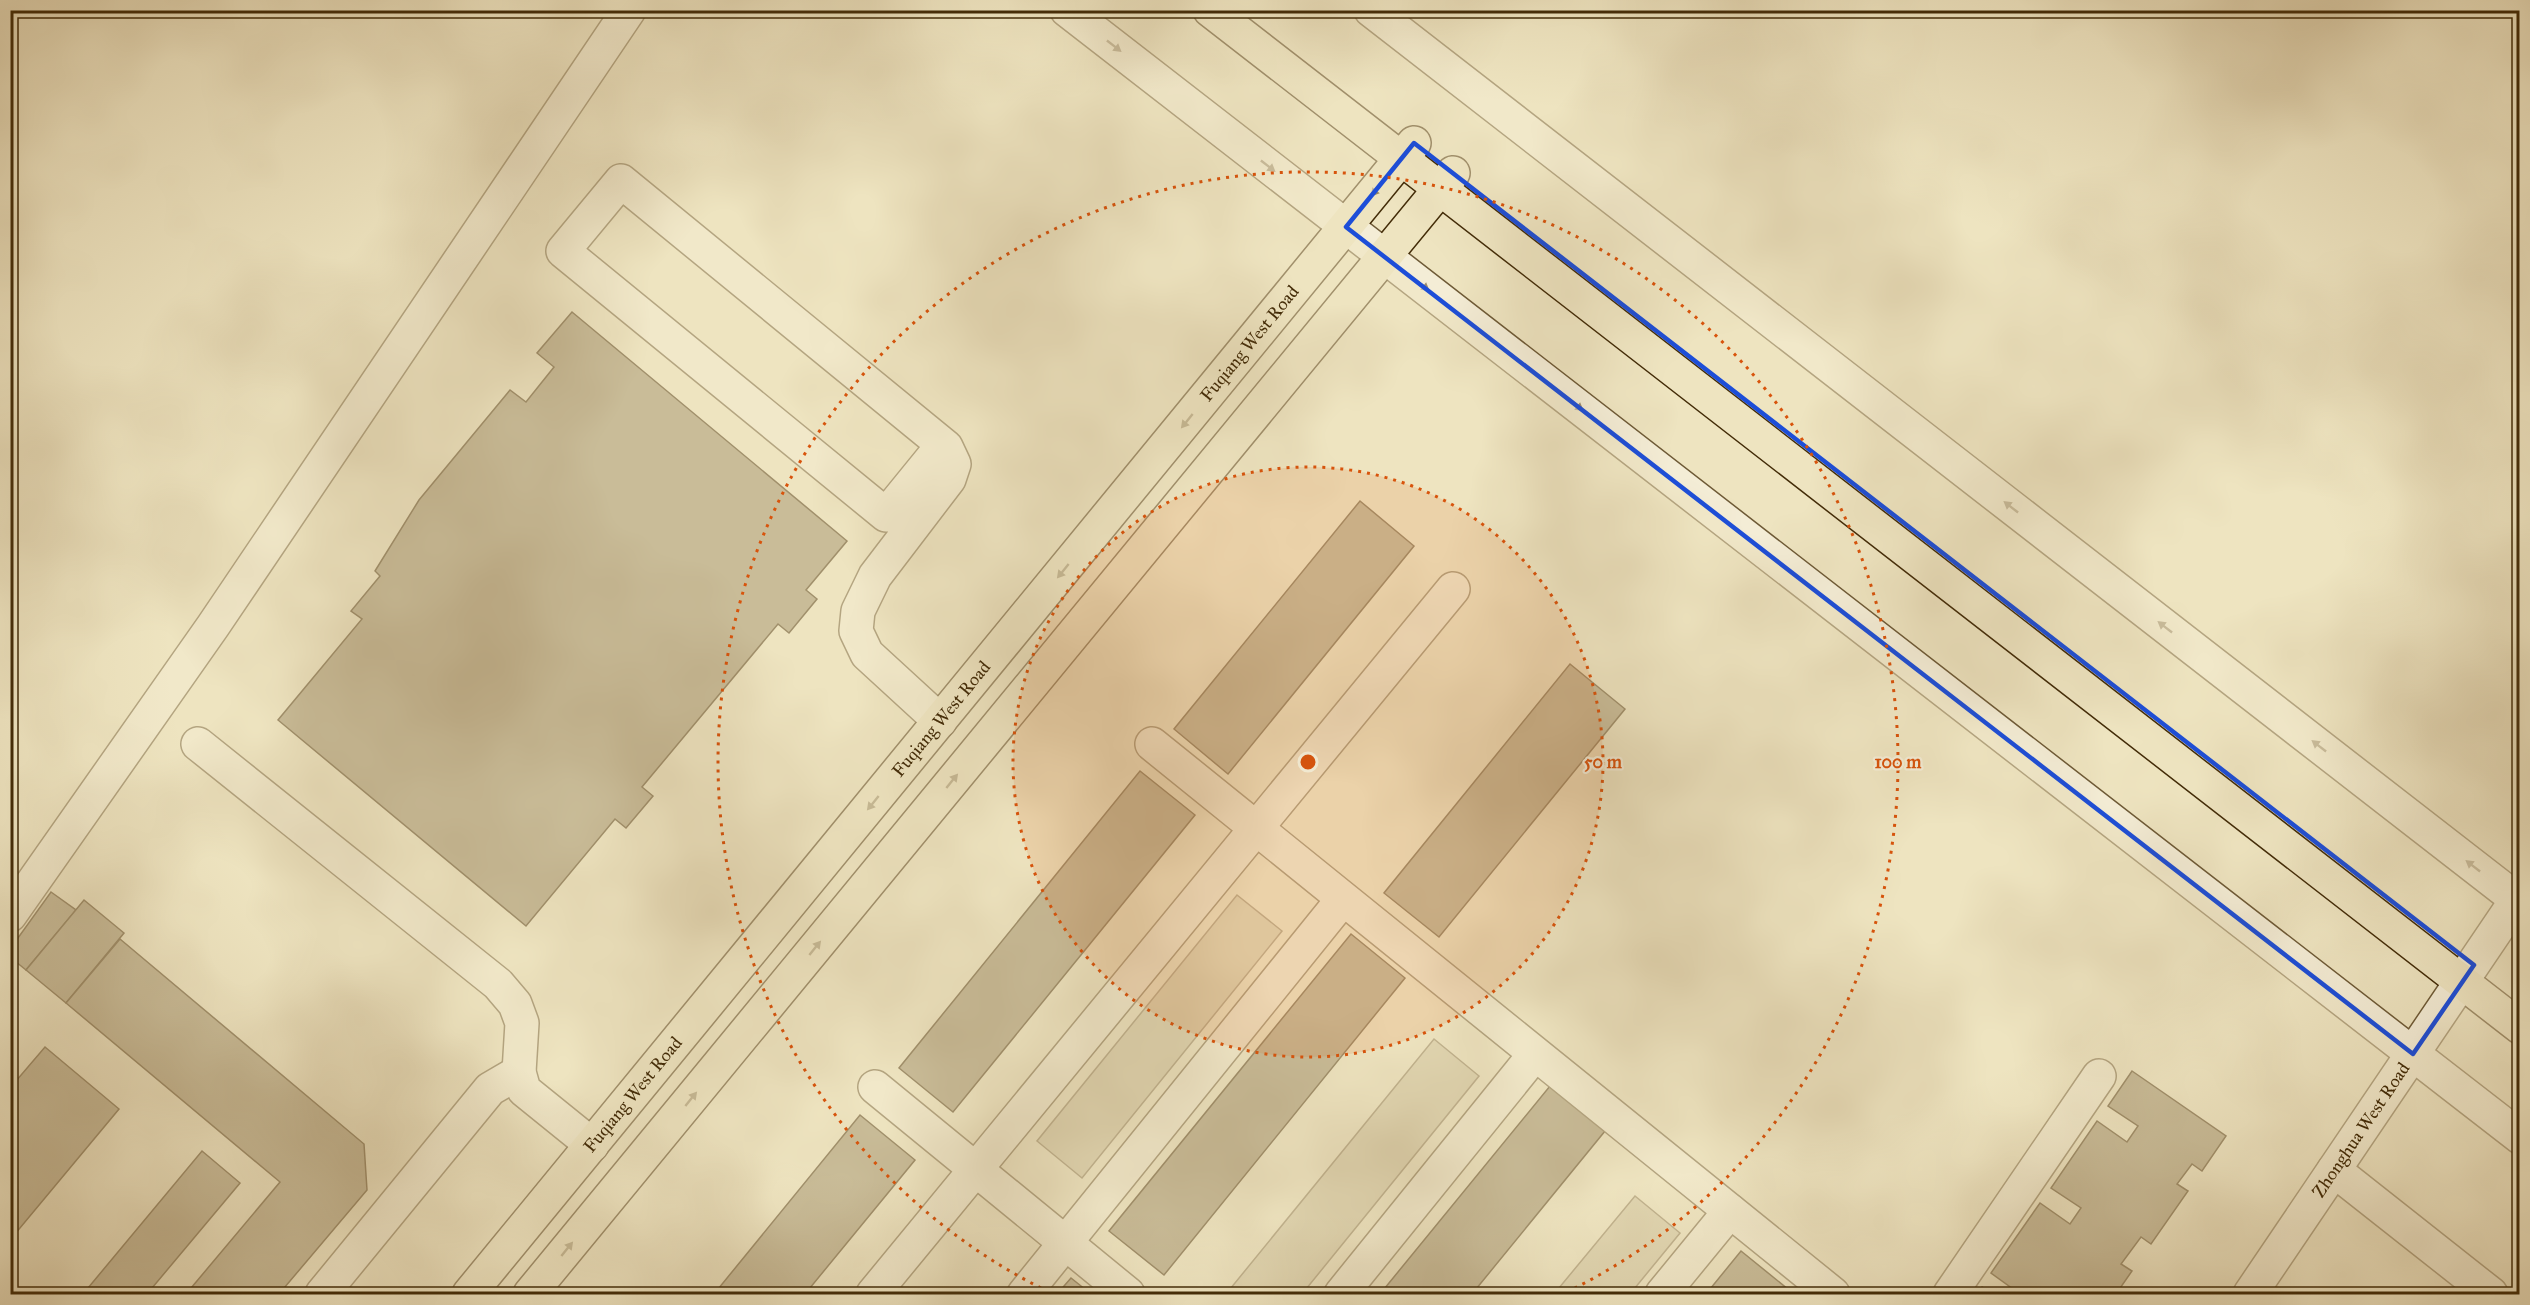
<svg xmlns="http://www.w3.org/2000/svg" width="2530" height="1305" font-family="'IM FELL Great Primer',serif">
	<rect width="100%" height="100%" fill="#eee4c0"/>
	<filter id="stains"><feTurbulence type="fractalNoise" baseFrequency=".00333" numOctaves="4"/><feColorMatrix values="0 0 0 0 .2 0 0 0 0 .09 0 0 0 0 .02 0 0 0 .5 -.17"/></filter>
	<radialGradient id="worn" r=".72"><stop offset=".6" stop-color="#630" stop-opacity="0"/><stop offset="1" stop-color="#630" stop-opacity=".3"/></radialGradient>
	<!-- green -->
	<g fill="#d1c5a1" stroke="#8a7854" stroke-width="1.5">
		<path d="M1237,895l45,36 -200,247 -45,-37z"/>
		<path d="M1434,1039l45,37 -177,218h-76z"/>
		<path d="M1635,1196l45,37 -50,61h-76z"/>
	</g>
	<!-- building -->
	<g fill="#9c8c68" stroke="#432c08" stroke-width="1.5">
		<path d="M572,312l275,229 -41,49 11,9 -28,34 -11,-9 -136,163 11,9 -27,32 -11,-9 -89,107 -248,-206 84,-101 -11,-8 29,-35 -5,-5 44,-71 91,-110 16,12 28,-35 -17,-14z"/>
		<path d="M1360,501l54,45 -186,228 -54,-45z"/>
		<path d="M1570,664l55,45 -186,228 -55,-44z"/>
		<path d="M1140,771l55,44 -242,297 -54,-44z"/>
		<path d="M51,892l25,18 -50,60 -16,-13v-8z"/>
		<path d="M84,900l40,33 -58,70 -40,-33z"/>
		<path d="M1351,934l54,44 -241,297 -55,-44z"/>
		<path d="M120,939l244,205 3,46 -88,104h-93l94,-112 -214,-179z"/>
		<path d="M45,1047l74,62 -109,131v-152z"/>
		<path d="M2132,1071l94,65 -24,35 -10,-7 -15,20 11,7 -37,53 -10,-7 -20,27 11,7 -16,23h-96l-29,-21 49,-70 30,21 11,-16 -30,-20 46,-67 30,21 11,-16 -30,-20z"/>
		<path d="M1550,1086l55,45 -133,163h-92z"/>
		<path d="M860,1115l55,45 -110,134h-91z"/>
		<path d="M202,1151l38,32 -93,111h-64z"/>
		<path d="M1741,1251l53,43h-88z"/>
		<path d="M1071,1278l20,16h-34z"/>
		<path d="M1982,1287l11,7h-16z"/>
	</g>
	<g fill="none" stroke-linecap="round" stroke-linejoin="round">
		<!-- minor casing -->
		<g stroke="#6e5a36" stroke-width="36">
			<g id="minor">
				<path d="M1067,10l1453,1127"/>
				<path d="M1371,10l1149,892"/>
				<path d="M940,721l-73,-67 -11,-23 2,-20 17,-35 74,-97 5,-15 -8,-17 -325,-266 -58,70 323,264 57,-70"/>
				<path d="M198,744l300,240 17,20 7,19 -3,49 5,18 68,55"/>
				<path d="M1152,744l681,550"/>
				<path d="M10,915l203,-289 416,-616"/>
				<path d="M875,1087l253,207"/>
				<path d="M2334,1170l157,124"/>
				<path d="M322,1294l168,-205 29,-17"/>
				<path d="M873,1294l580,-705"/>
				<path d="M1024,1294l319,-395"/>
				<path d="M1341,1294l194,-240"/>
				<path d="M1662,1294l68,-83"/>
				<path d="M1950,1294l149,-218"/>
				<path id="s1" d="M2250,1294l270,-399"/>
			</g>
		</g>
		<!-- major casing -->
		<g stroke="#432c08" stroke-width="36">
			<g id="major">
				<path d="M1210,10l1310,1017"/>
				<path id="s2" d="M469,1294l945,-1151"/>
				<path d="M530,1294l923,-1121"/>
			</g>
		</g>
		<!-- minor -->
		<use href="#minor" stroke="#f4edd6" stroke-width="33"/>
		<!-- major -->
		<use href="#major" stroke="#eee4c0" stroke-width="33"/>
	</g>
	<!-- one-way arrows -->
	<defs><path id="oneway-solid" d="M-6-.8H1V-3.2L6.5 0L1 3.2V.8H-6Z" transform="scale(1.5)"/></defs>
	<g fill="#9c8c6f">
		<use href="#oneway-solid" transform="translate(1114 46) rotate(38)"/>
		<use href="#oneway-solid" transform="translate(1268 166) rotate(38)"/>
		<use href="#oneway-solid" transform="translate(1422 285) rotate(38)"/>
		<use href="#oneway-solid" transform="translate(1576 405) rotate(38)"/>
		<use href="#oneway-solid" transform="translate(2011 507) rotate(-142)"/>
		<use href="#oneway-solid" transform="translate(2165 627) rotate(-142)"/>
		<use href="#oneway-solid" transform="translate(2319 746) rotate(-142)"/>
		<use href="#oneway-solid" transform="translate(2473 866) rotate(-142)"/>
	</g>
	<g fill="#988864">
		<use href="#oneway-solid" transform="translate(1377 189) rotate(129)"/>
		<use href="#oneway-solid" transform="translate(1187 421) rotate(129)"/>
		<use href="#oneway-solid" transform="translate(1063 571) rotate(129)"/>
		<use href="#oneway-solid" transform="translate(952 781) rotate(-51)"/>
		<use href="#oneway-solid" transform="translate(873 803) rotate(129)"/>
		<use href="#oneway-solid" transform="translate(815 948) rotate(-51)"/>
		<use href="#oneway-solid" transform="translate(691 1099) rotate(-51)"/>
		<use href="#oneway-solid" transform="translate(567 1249) rotate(-51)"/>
	</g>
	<!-- marked area -->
	<path d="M0 0H2530V1305H0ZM1414,143l1060,822 -61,89 -1067,-827z" fill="#eee4c0" fill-opacity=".55" fill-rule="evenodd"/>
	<path fill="none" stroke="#1d4ed8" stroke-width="4.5" stroke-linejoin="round" d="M1414,143l1060,822 -61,89 -1067,-827z"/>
	<!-- distance rings -->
	<circle cx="1308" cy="762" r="295" fill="#d8540c" fill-opacity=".12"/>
	<g fill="none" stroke="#d8540c" stroke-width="3" stroke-dasharray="3 6">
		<circle cx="1308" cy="762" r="295"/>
		<path d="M1049 1292A590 590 0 1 1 1567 1292"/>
	</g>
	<g text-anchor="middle" stroke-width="4.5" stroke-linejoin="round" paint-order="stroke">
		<!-- street labels -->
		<g font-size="18" fill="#432c08" stroke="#f4edd6">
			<text dy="6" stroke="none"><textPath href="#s2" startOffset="1230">Fuqiang West Road</textPath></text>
			<text dy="6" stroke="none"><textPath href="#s2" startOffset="744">Fuqiang West Road</textPath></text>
			<text dy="6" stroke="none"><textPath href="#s2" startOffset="258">Fuqiang West Road</textPath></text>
			<text dy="6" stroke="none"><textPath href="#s1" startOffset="198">Zhonghua West Road</textPath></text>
		</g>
	</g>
	<circle cx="1308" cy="762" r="9" fill="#d8540c" stroke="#f4edd6" stroke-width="3"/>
	<g font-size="18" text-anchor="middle" font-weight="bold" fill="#d8540c" stroke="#f4edd6" stroke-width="4.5" stroke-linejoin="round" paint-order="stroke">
		<text x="1603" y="768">50 m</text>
		<text x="1898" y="768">100 m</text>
	</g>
	<!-- margin -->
	<rect width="2530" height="1305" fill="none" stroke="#eee4c0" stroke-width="36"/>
	<rect x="12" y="12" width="2506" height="1281" fill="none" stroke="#432c08" stroke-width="3"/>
	<rect x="18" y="18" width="2494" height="1269" fill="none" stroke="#432c08" stroke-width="1.5"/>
	<rect width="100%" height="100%" filter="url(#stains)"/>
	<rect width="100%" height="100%" fill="url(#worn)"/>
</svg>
